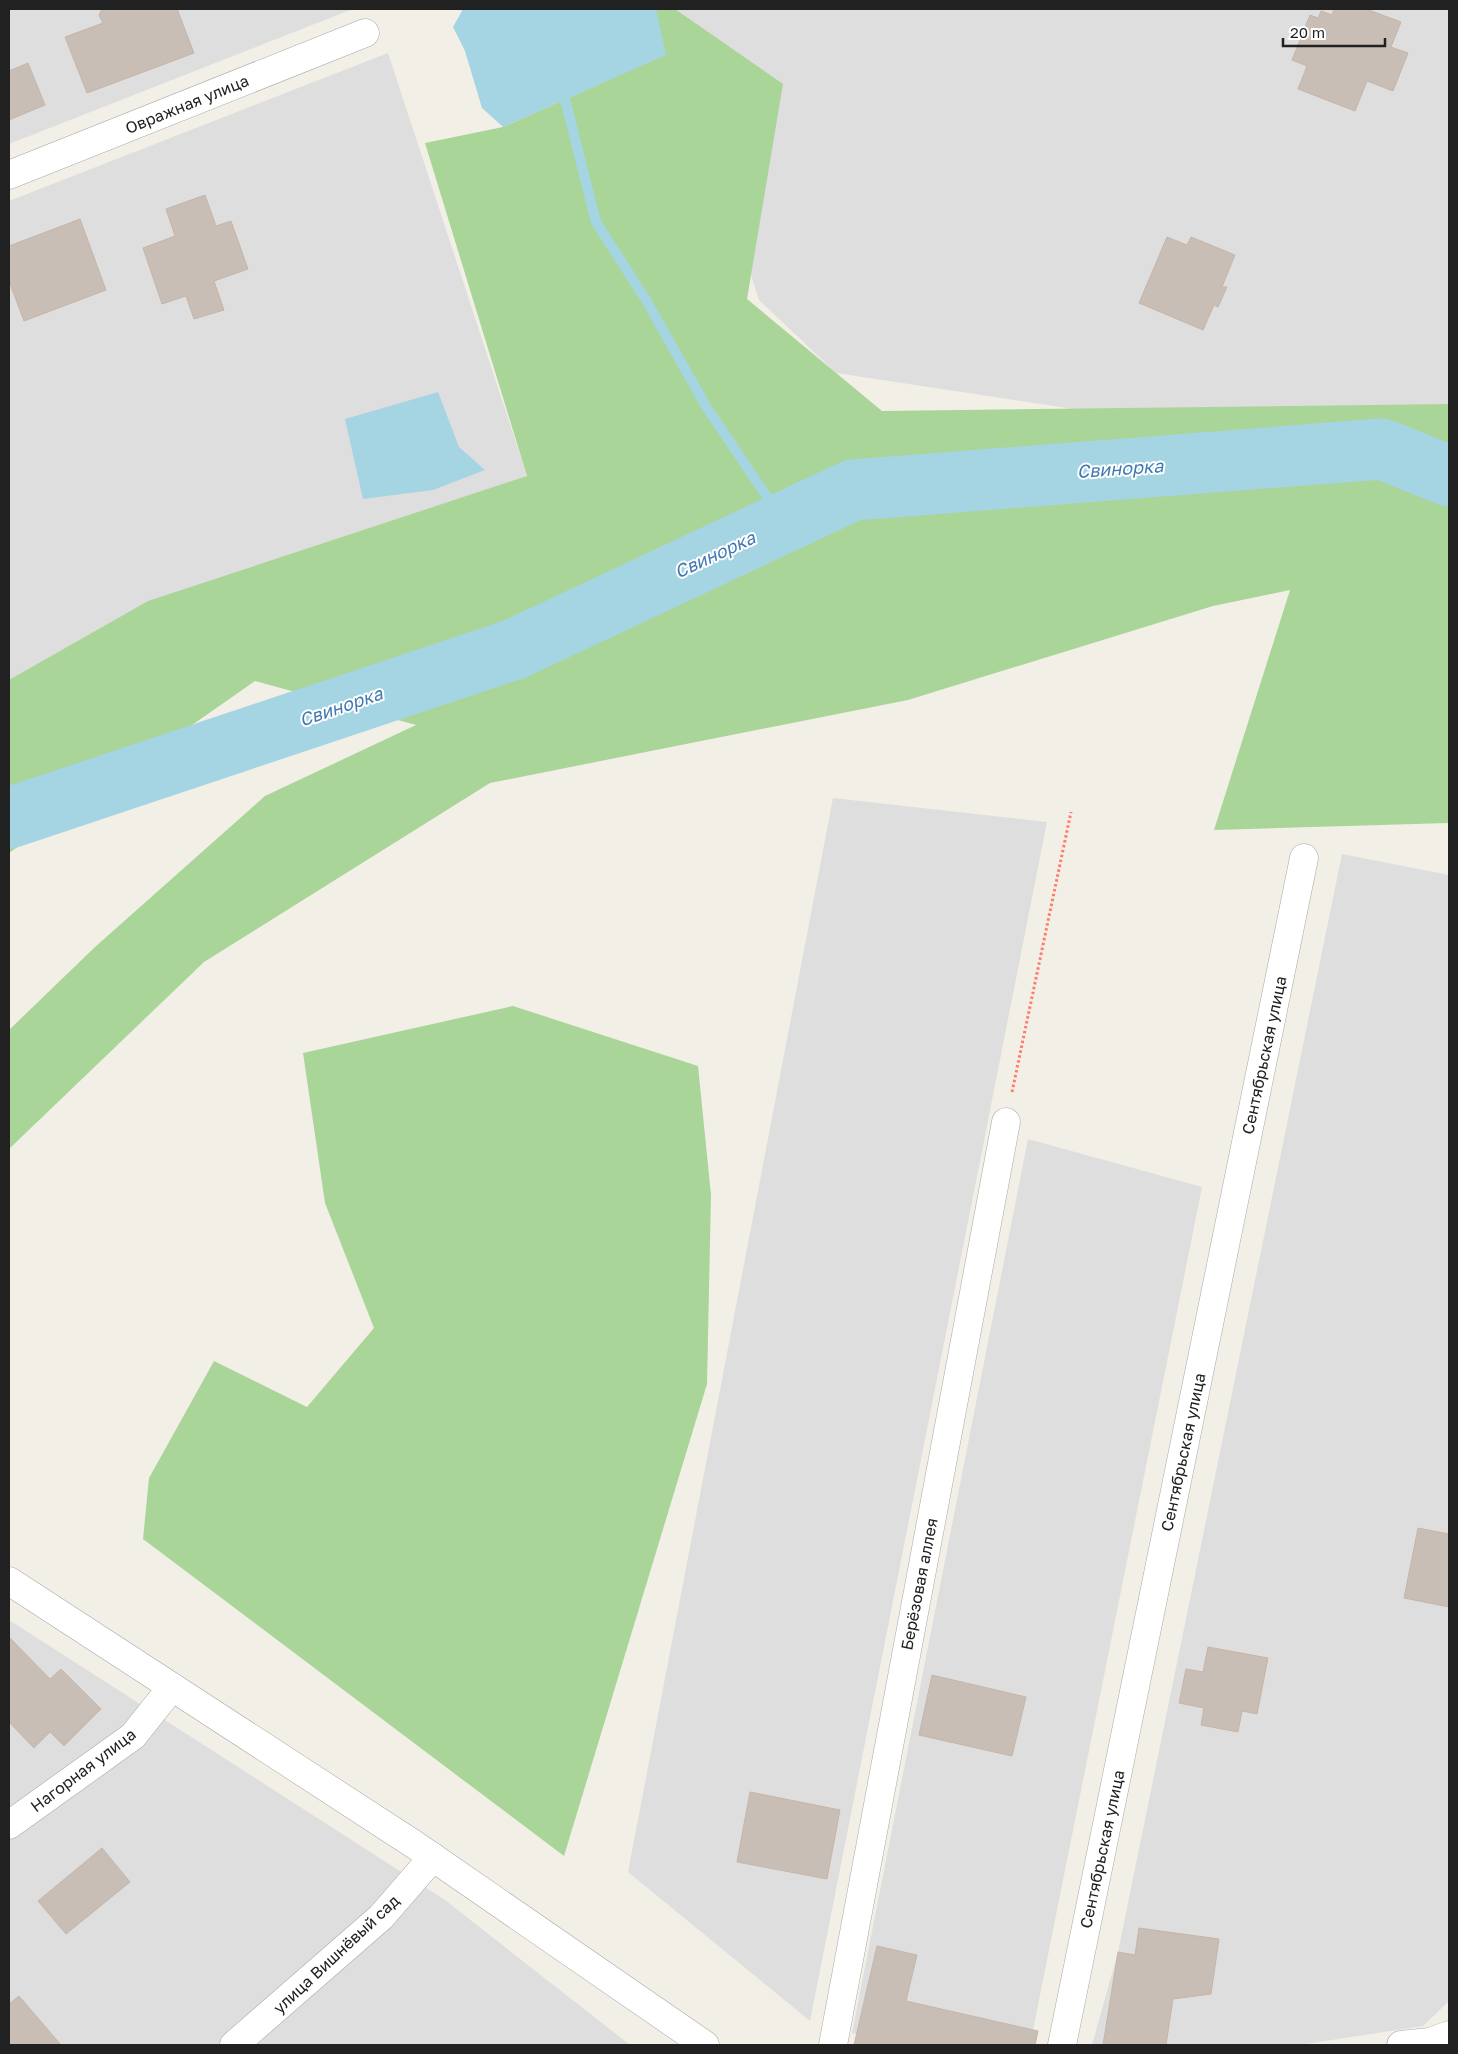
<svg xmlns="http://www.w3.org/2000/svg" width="1458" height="2054" font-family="'Golos Text',sans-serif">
	<rect width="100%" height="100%" fill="#f2efe7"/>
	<!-- residential -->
	<g fill="#dfdede">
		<path d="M9,9h344l-344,135z"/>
		<path d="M665,9h784v457l-613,-93 -77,-73z"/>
		<path d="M388,53l139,423 -518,310v-585z"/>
		<path d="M833,798l214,24 -237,1199 -182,-149z"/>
		<path d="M1342,854l107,21v1126l-26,25 -124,19h-207l26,-93z"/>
		<path d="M1028,1139l174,48 -172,858h-133l-45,-12z"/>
		<path d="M9,1620l436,280 185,145h-621z"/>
	</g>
	<!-- forest -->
	<g fill="#aad599">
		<path d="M644,9h31l108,75 -36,215 135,112 567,-7v419l-235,7 76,-240 -77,16 -305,94 -418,83 -286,179 -195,187v-119l86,-83 170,-151 151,-71 -161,-44 -246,172v-173l139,-79 379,-125 -102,-333 78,-16 101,-45z"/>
		<path d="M513,1006l185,60 13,129 -4,189 -143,472 -421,-317 6,-61 65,-117 93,46 67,-79 -49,-125 -22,-150z"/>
	</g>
	<!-- water -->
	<g fill="#a5d4e3">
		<path d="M463,9h193l10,46 -163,72 -21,-19 -17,-57 -12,-24z"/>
		<path d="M438,392l21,55 26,23 -52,20 -70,9 -18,-80z"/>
	</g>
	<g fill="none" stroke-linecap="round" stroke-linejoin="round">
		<!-- stream -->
		<path stroke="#a5d4e3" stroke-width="10" d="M565,99l31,123 50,78 61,108 77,114"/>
		<!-- river -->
		<path stroke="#a5d4e3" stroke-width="61" d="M9,818l506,-169 338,-159 529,-41 67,27"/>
	</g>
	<!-- building -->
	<g fill="#c8beb6" stroke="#c5b5a8">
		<path d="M102,9h75l17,44 -107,40 -22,-56 38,-14 -4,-8z"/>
		<path d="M1334,9h32l35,13 -10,25 17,6 -15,38 -26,-10 -12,30 -57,-22 9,-23 -15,-6 18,-45 8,3 3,-7 11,4z"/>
		<path d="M28,63l17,42 -36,15v-49z"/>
		<path d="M205,195l11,31 15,-5 17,48 -34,12 10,29 -30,9 -8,-23 -24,8 -19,-56 32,-12 -9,-27z"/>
		<path d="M80,219l26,71 -82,31 -15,-40v-35z"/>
		<path d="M1167,237l20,8 4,-8 44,18 -13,32h5l-9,20 -4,-2 -11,25 -64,-27z"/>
		<path d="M1418,1528l31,6v73l-45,-9z"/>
		<path d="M9,1637l41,42 11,-10 40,40 -37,37 -14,-14 -16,16 -25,-26z"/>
		<path d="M1208,1647l60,11 -11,56 -15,-3 -4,21 -37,-7 3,-17 -25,-5 7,-34 17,3z"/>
		<path d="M932,1675l94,22 -14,59 -93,-21z"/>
		<path d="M750,1792l90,18 -13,69 -90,-17z"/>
		<path d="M102,1848l28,34 -64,52 -28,-33z"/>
		<path d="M1139,1928l80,11 -8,55 -38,5 -7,46h-63l15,-93 17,3z"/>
		<path d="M877,1946l40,9 -11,46 132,30 -3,14h-181z"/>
		<path d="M19,1996l42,49h-52v-41z"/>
	</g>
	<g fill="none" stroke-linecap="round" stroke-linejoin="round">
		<!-- minor casing -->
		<g stroke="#a8a8a8" stroke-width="29">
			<g id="minor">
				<path d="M9,175l356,-142"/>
				<path d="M9,1581l406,264 290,200"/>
				<path d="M9,1825l124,-89 39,-49"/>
				<path d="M234,2045l147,-128 52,-60"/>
				<path d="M833,2045l173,-923"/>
				<path d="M1062,2045l242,-1187"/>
				<path d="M1401,2045l29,-3 19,-7"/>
			</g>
		</g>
		<!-- path -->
		<path stroke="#ff7c6c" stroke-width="3" stroke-dasharray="2.5 2.5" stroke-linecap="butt" d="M1012,1092l59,-280"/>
		<!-- minor -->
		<use href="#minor" stroke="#fff" stroke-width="28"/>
	</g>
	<g text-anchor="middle" stroke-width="4" stroke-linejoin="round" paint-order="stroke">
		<!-- street labels -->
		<g font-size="16" fill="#212121" stroke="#fff">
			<text transform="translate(187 104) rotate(-22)" y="6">Овражная улица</text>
			<text transform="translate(1264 1055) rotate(-78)" y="6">Сентябрьская улица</text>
			<text transform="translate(1183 1452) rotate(-78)" y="6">Сентябрьская улица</text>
			<text transform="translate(919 1584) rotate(-79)" y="6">Берёзовая аллея</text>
			<text transform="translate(83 1770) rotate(-37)" y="6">Нагорная улица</text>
			<text transform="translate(1102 1849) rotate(-78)" y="6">Сентябрьская улица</text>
			<text transform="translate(336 1954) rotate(-43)" y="6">улица Вишнёвый сад</text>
		</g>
		<!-- water labels -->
		<g font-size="18" font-style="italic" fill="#4179b2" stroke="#fff">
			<text transform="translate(1120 469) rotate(-4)" y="6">Свинорка</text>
			<text transform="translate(715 555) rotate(-25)" y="6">Свинорка</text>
			<text transform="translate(341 707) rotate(-19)" y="6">Свинорка</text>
		</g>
	</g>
	<!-- border -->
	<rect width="1458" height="2054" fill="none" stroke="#212121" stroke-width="20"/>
	<!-- scale -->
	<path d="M1283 38v8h102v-8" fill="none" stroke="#212121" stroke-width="2.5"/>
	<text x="1290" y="38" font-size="15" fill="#212121" stroke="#ffffff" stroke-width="4" paint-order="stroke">20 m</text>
</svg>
